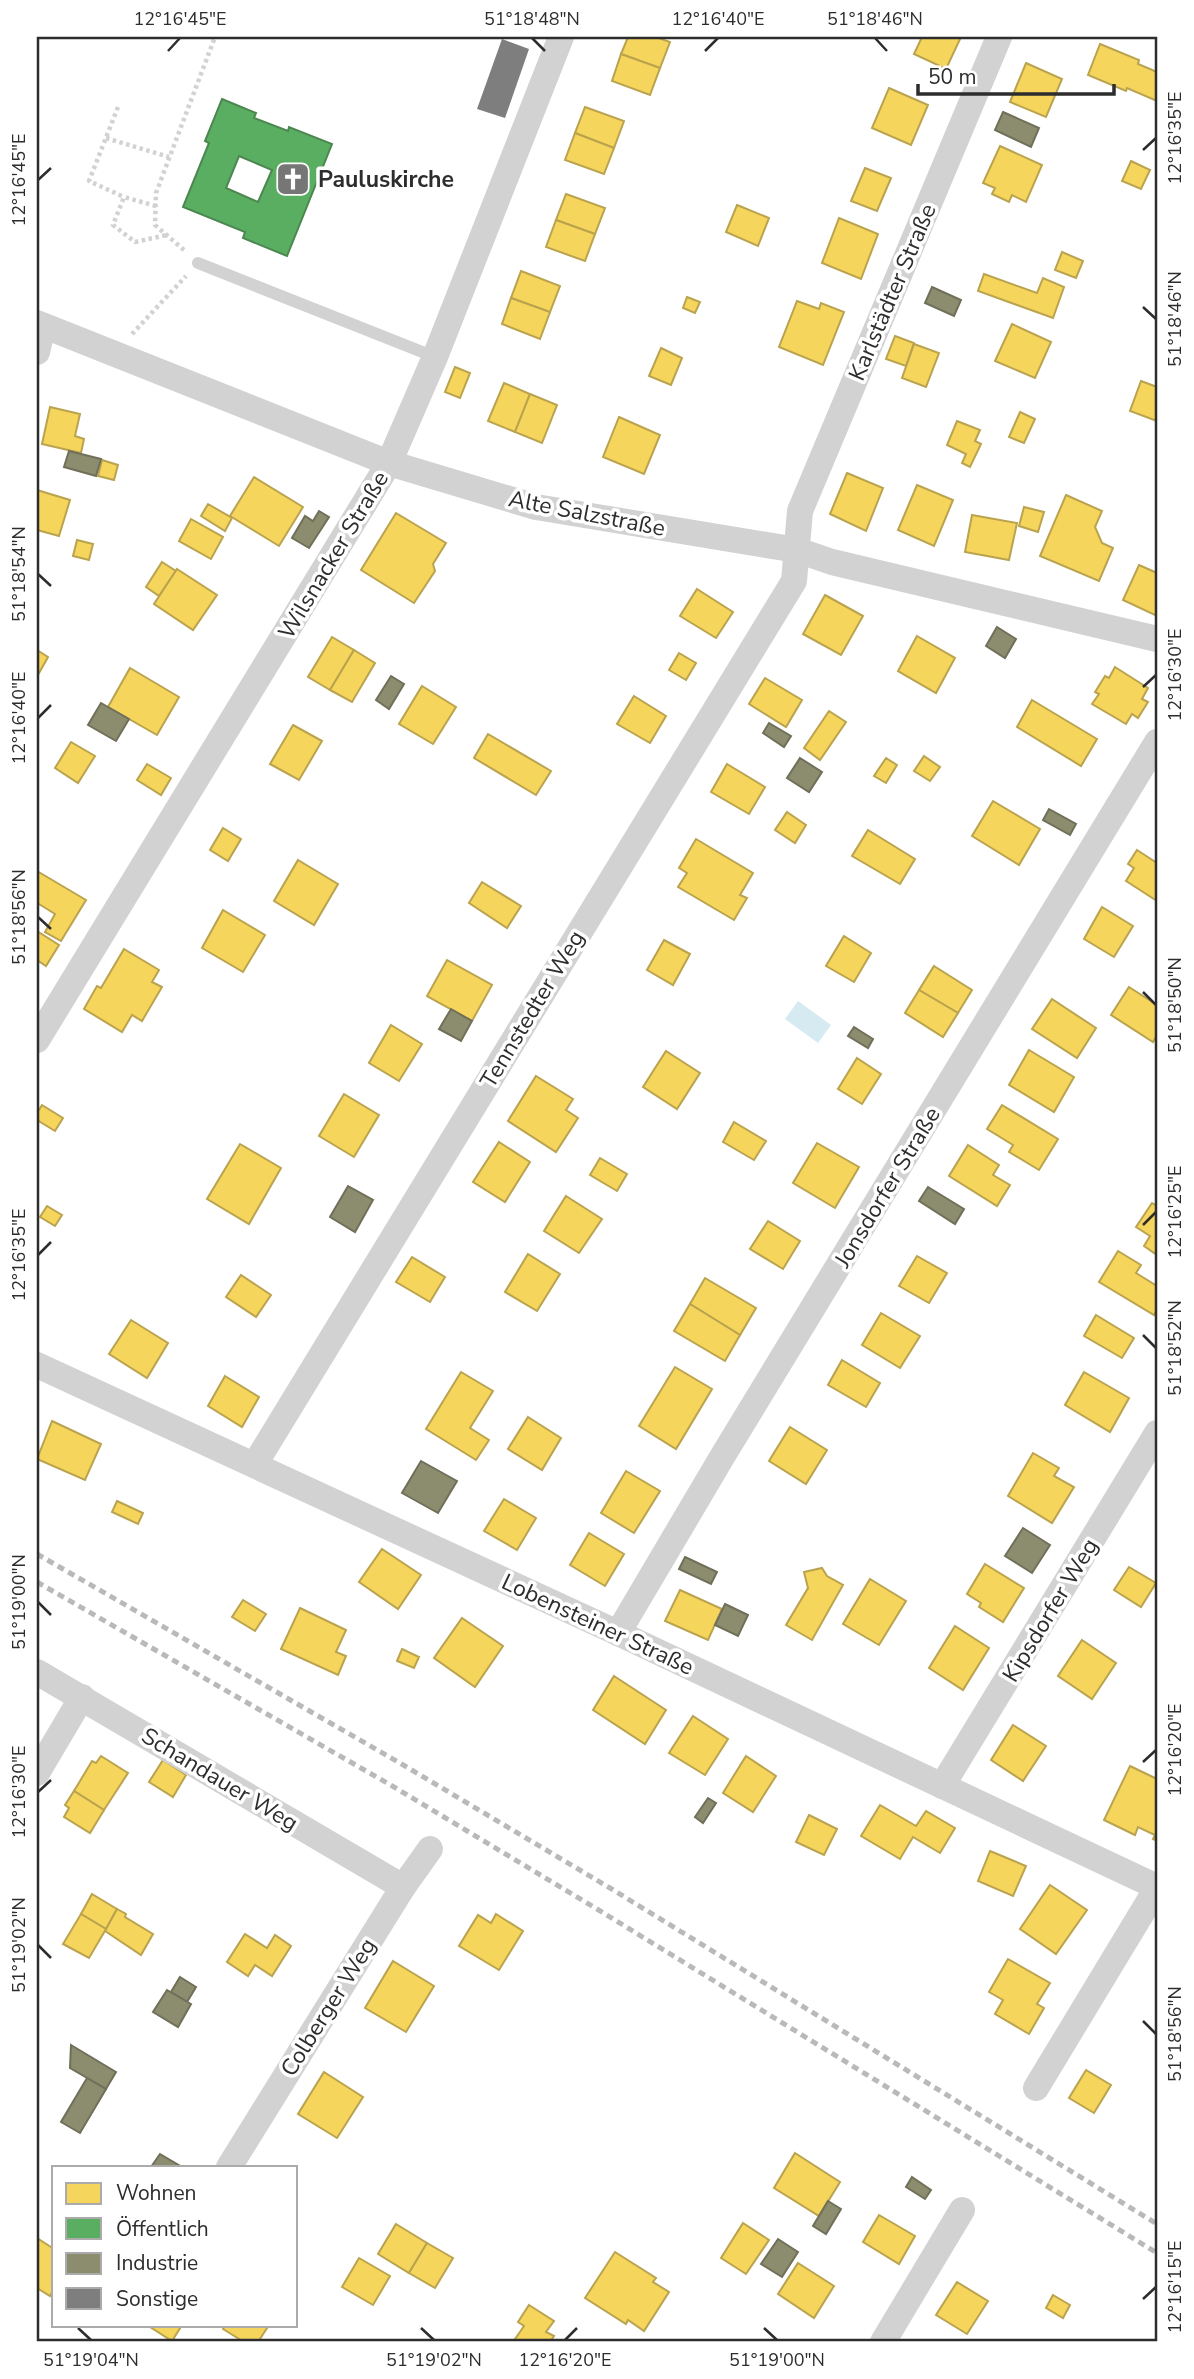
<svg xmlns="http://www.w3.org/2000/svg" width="1194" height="2379" font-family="'Nunito Sans',sans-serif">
	<rect width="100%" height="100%" fill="#fff"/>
	<!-- water -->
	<path fill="#d6eaf2" d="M798,1001l33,24 -13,18 -33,-24z"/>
	<!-- homes -->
	<g fill="#f6d55c" stroke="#baa34e" stroke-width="2">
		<path d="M628,37h28l14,5 -10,26 -39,-14z"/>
		<path d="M922,37h39l-15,32 -32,-15z"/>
		<path d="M1100,44l39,16 -1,4 19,8v29l-30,-13 -1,3 -38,-16z"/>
		<path d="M621,54l39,14 -10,27 -38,-14z"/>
		<path d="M1026,63l36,16 -16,38 -36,-15z"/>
		<path d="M889,88l39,17 -17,40 -39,-17z"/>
		<path d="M585,107l39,14 -10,27 -39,-15z"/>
		<path d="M575,133l39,15 -10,26 -39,-14z"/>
		<path d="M1000,146l42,19 -16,37 -14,-7 -3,7 -17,-8 3,-6 -12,-5z"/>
		<path d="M1131,161l19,9 -9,19 -19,-8z"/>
		<path d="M865,168l26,10 -14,33 -26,-10z"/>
		<path d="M566,194l39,14 -10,26 -39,-14z"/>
		<path d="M737,205l32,13 -11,28 -32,-14z"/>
		<path d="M839,218l39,16 -17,45 -39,-16z"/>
		<path d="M556,220l39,14 -10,27 -39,-14z"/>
		<path d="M1062,252l21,9 -7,17 -21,-8z"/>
		<path d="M521,271l39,15 -10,26 -39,-14z"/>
		<path d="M984,274l53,19 6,-15 21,9 -11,31 -75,-27z"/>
		<path d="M687,297l13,5 -5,11 -12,-5z"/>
		<path d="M511,298l39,14 -10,27 -38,-15z"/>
		<path d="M797,301l22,8 2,-6 23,9 -21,53 -44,-18z"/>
		<path d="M1012,324l39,18 -16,36 -40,-17z"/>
		<path d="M895,336l19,7 -8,23 -20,-7z"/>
		<path d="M914,344l25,9 -13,34 -24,-9z"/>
		<path d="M661,348l21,10 -11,27 -22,-9z"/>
		<path d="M455,367l15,6 -10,25 -15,-6z"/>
		<path d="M1141,381l16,6v34l-27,-10z"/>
		<path d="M504,383l26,11 -15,38 -27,-11z"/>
		<path d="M530,394l27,11 -15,38 -27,-11z"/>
		<path d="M50,407l30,7 -5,22 9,3 -3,14 -39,-9z"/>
		<path d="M1020,412l15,7 -11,24 -15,-6z"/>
		<path d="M619,417l41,18 -16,39 -41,-17z"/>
		<path d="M957,421l23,9 -5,11 6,3 -11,23 -8,-4 4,-9 -19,-9z"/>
		<path d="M102,460l16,5 -4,15 -16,-4z"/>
		<path d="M847,473l36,15 -17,43 -36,-17z"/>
		<path d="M254,477l49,30 -24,39 -49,-30z"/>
		<path d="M917,485l36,15 -19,46 -36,-16z"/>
		<path d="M37,490l33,10 -11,36 -22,-6z"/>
		<path d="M1066,495l36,16 -7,16 7,16 11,5 -14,33 -59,-25z"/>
		<path d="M208,504l24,14 -7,13 -24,-15z"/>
		<path d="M1024,507l20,5 -6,20 -19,-6z"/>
		<path d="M396,513l50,30 -13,21 2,7 -21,32 -53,-33z"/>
		<path d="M972,515l45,8 -8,37 -44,-8z"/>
		<path d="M191,519l32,18 -12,22 -32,-18z"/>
		<path d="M77,540l16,4 -4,16 -16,-4z"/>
		<path d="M162,562l14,9 -17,25 -13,-9z"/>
		<path d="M1139,565l18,8v43l-34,-16z"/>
		<path d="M177,569l40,26 -24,35 -39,-26z"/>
		<path d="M697,589l36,23 -17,26 -36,-22z"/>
		<path d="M825,595l38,21 -22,39 -38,-21z"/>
		<path d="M917,636l38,22 -19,35 -38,-22z"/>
		<path d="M332,637l22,13 -24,40 -22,-13z"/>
		<path d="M37,650l11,7 -9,16 -2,-2z"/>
		<path d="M354,650l21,13 -23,39 -22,-12z"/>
		<path d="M679,653l17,10 -10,17 -17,-10z"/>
		<path d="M1115,667l33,21 -6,11 6,3 -10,16 -6,-4 -6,10 -34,-20 7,-10 -4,-2 10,-16 4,2z"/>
		<path d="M130,668l49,29 -22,38 -49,-28z"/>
		<path d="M765,678l37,22 -16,27 -37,-23z"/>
		<path d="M422,686l34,21 -23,37 -34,-20z"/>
		<path d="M634,696l32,20 -16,27 -33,-19z"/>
		<path d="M1032,700l65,39 -16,27 -64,-39z"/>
		<path d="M829,711l17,11 -26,38 -16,-12z"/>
		<path d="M293,725l29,16 -23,39 -29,-16z"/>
		<path d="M488,734l63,37 -15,24 -62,-37z"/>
		<path d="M71,742l24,14 -17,27 -23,-15z"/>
		<path d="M924,756l16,11 -10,14 -16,-10z"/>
		<path d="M886,758l11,7 -11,18 -12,-7z"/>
		<path d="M147,764l24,14 -10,17 -24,-15z"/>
		<path d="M727,764l38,23 -16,27 -38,-22z"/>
		<path d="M993,801l47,28 -21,36 -47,-29z"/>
		<path d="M787,812l19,13 -11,18 -20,-13z"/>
		<path d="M223,828l18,11 -13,22 -18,-11z"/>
		<path d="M868,830l47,29 -15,25 -48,-28z"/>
		<path d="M696,839l57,34 -13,22 7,3 -13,22 -56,-33 9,-14 -8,-5z"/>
		<path d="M1137,850l20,13v38l-31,-20 8,-13 -6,-4z"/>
		<path d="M298,860l40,24 -24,41 -40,-24z"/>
		<path d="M37,871l49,29 -25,41 -16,-9 10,-18 -16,-10 -2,3z"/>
		<path d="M482,882l39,24 -14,22 -38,-25z"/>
		<path d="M1102,907l31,19 -19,31 -30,-18z"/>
		<path d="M223,910l42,25 -22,37 -41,-24z"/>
		<path d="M37,931l22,14 -13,21 -9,-6z"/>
		<path d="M844,936l27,17 -17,29 -28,-16z"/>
		<path d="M664,940l26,14 -17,31 -26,-15z"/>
		<path d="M124,949l35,21 -7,12 10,5 -20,34 -10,-6 -10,17 -38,-23 13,-23 4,2z"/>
		<path d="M447,960l45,25 -20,36 -45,-25z"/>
		<path d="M934,966l38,24 -14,23 -39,-23z"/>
		<path d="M1129,987l28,18v30l-4,7 -42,-27z"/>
		<path d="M919,990l39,23 -15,24 -38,-24z"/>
		<path d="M1052,999l44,29 -19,30 -45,-29z"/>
		<path d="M391,1025l31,19 -23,37 -30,-18z"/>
		<path d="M1029,1050l45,27 -20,35 -45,-27z"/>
		<path d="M666,1051l34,22 -23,36 -34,-22z"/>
		<path d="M857,1058l24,16 -19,30 -24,-15z"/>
		<path d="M536,1076l37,23 -7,11 12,8 -22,34 -48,-31z"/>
		<path d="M344,1094l35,21 -25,42 -35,-21z"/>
		<path d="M42,1105l21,13 -8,13 -18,-11v-7z"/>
		<path d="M1002,1105l56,34 -19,31 -30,-18 4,-7 -26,-16z"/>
		<path d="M734,1122l32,19 -12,19 -31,-18z"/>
		<path d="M499,1142l31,20 -25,40 -32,-20z"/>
		<path d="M817,1143l42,24 -24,41 -42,-25z"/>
		<path d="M240,1144l41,24 -32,56 -42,-25z"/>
		<path d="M968,1145l31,20 -6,10 17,10 -13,21 -48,-30z"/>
		<path d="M600,1158l27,16 -10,17 -27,-16z"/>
		<path d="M566,1196l36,23 -23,34 -35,-22z"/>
		<path d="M1152,1203l5,3v49l-13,-9 6,-10 -14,-9z"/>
		<path d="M47,1206l15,9 -7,11 -15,-9z"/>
		<path d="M768,1221l32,20 -17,28 -33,-20z"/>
		<path d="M1118,1251l23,14 -5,8 21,13v23l-3,6 -55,-33z"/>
		<path d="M528,1254l32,20 -23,37 -32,-19z"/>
		<path d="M917,1256l30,17 -18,30 -30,-17z"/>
		<path d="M412,1257l33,20 -15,25 -34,-20z"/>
		<path d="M241,1275l30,20 -15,22 -30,-20z"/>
		<path d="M705,1278l51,30 -16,27 -50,-31z"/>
		<path d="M690,1304l50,31 -15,26 -51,-30z"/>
		<path d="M881,1313l39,23 -20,32 -38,-23z"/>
		<path d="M1096,1315l38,23 -12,20 -38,-22z"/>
		<path d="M131,1320l37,23 -21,35 -38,-24z"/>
		<path d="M842,1360l38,23 -14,24 -38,-22z"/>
		<path d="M675,1367l37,22 -36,60 -37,-23z"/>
		<path d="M461,1372l32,19 -23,37 19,12 -13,20 -50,-31z"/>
		<path d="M1084,1372l45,26 -19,34 -45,-27z"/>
		<path d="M225,1376l34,21 -17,30 -34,-21z"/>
		<path d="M528,1417l33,21 -19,32 -34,-21z"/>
		<path d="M52,1421l49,23 -16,36 -48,-21z"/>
		<path d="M790,1427l37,23 -21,34 -37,-23z"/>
		<path d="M1033,1453l26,15 -5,8 20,11 -22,36 -44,-27z"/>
		<path d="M626,1471l34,20 -26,42 -33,-20z"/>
		<path d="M504,1499l32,19 -19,32 -33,-19z"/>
		<path d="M117,1501l26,12 -5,11 -26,-12z"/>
		<path d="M589,1533l35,21 -19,32 -35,-21z"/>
		<path d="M382,1549l39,26 -23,34 -39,-27z"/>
		<path d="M985,1564l39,24 -21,34 -24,-15 2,-4 -14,-9z"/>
		<path d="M1129,1567l27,16 -15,24 -27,-17z"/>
		<path d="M822,1568l5,8 16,9 -31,55 -26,-15 22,-37 -4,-16z"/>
		<path d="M870,1579l36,22 -27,44 -36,-21z"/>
		<path d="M680,1590l42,19 -14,31 -43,-19z"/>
		<path d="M243,1600l23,14 -11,17 -23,-14z"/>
		<path d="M300,1608l46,22 -10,22 10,4 -8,19 -57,-26z"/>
		<path d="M462,1618l41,28 -28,41 -41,-29z"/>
		<path d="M955,1626l34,22 -26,42 -34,-22z"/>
		<path d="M1082,1640l34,23 -24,36 -34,-23z"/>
		<path d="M402,1649l17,8 -5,11 -17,-7z"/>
		<path d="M614,1676l52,34 -21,34 -52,-34z"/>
		<path d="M693,1716l35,23 -23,36 -36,-22z"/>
		<path d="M1013,1725l33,21 -23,35 -32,-21z"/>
		<path d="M101,1756l27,17 -24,37 -30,-19 18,-30 4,2z"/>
		<path d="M746,1756l30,20 -23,36 -30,-19z"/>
		<path d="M163,1760l23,15 -13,22 -24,-15z"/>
		<path d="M1130,1766l27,13v62l-4,-2 2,-4 -17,-8 -3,8 -31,-15z"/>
		<path d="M74,1791l30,19 -14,23 -26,-16 5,-9 -4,-3z"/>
		<path d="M880,1805l36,21 10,-15 29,17 -15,25 -27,-16 -13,22 -39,-23z"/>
		<path d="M809,1815l28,14 -13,26 -28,-13z"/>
		<path d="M990,1851l36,15 -13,30 -35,-15z"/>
		<path d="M1050,1885l37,25 -31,44 -36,-25z"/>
		<path d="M92,1894l25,15 -11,20 -25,-15z"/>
		<path d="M117,1909l9,5 -1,3 28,17 -12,21 -36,-24z"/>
		<path d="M81,1914l25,15 -17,29 -26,-14z"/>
		<path d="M496,1914l27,17 -24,39 -40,-24 19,-31 13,8z"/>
		<path d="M245,1934l22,14 8,-13 16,11 -19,30 -17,-11 -7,11 -21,-14z"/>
		<path d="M1008,1959l42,24 -13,21 7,4 -15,26 -34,-20 8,-14 -14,-8z"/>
		<path d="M393,1961l41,25 -28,46 -41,-24z"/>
		<path d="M1086,2070l25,15 -17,28 -25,-15z"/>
		<path d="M324,2072l39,25 -26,41 -39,-24z"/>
		<path d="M795,2153l45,29 -21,34 -45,-28z"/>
		<path d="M879,2215l36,21 -16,28 -36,-22z"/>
		<path d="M743,2223l26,17 -23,34 -25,-16z"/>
		<path d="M396,2224l31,19 -18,30 -31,-19z"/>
		<path d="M37,2238l17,11v40l-4,7 -13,-8z"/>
		<path d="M427,2243l26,15 -18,30 -26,-15z"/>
		<path d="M615,2252l41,26 -3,4 16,10 -25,39 -16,-11 -2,4 -41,-26z"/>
		<path d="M359,2258l31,18 -17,29 -31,-18z"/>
		<path d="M798,2263l36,23 -20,32 -36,-24z"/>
		<path d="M957,2282l31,19 -21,33 -31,-19z"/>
		<path d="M1053,2295l17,10 -7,13 -17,-10z"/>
		<path d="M529,2305l25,16 -8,11 8,4 -4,6h-37l11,-16 -6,-4z"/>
		<path d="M147,2325h35l-10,16z"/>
		<path d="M225,2325h44l-11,17h-14l-21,-13z"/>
	</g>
	<!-- public -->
	<path fill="#5aae61" stroke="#4c8751" stroke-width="2" fill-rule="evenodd" d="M222,99l34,14 -2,5 34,13 1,-4 43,17 -45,112 -44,-18 2,-6 -62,-25 26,-64 -4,-2zM239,156l33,14 -14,32 -32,-14z"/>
	<!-- industry -->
	<g fill="#8c8c6e" stroke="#70705a" stroke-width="2">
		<path d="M1003,112l36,16 -8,19 -36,-17z"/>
		<path d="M932,287l29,13 -7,16 -29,-13z"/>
		<path d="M69,451l32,8 -5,17 -32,-9z"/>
		<path d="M319,511l10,6 -20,31 -17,-10 13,-22 8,5z"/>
		<path d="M997,627l19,12 -11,19 -19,-12z"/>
		<path d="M391,676l13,8 -15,25 -13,-9z"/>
		<path d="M101,703l28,16 -13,22 -28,-16z"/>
		<path d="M769,723l22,13 -7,11 -21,-14z"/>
		<path d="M800,758l22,14 -13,20 -22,-14z"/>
		<path d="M1049,809l27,15 -6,11 -27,-15z"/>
		<path d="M451,1009l21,12 -11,20 -22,-12z"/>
		<path d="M854,1027l19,12 -5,9 -20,-12z"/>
		<path d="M348,1186l25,14 -18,32 -25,-15z"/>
		<path d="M928,1187l36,22 -9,15 -36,-23z"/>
		<path d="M421,1461l36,20 -19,32 -36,-20z"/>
		<path d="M1023,1528l27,17 -18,28 -27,-17z"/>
		<path d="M685,1557l32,15 -6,12 -32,-15z"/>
		<path d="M725,1604l23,11 -10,21 -23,-11z"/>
		<path d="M708,1798l8,5 -13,20 -8,-6z"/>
		<path d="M180,1977l16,10 -9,15 -16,-10z"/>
		<path d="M167,1990l24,14 -13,23 -25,-15z"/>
		<path d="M71,2045l45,27 -10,17 -36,-21z"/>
		<path d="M87,2078l19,11 -26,44 -19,-11z"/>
		<path d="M160,2154l22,13h-31z"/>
		<path d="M912,2177l19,13 -6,9 -19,-12z"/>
		<path d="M828,2201l13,8 -15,25 -13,-8z"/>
		<path d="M778,2239l20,13 -16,25 -21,-13z"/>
	</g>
	<!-- building -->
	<path fill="#7e7e7e" d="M502,39l27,10 -24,69 -28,-9z"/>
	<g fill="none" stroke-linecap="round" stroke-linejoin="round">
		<!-- path -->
		<g stroke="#d2d2d2" stroke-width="4.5" stroke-dasharray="3.5 3.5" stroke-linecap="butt">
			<path d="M118,107l-29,74 35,16"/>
			<path d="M106,138l63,19"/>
			<path d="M156,206l-32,-9 -11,28 22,17 32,-7"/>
			<path d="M184,250l-29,-25 1,-32 59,-156"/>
			<path d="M132,334l54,-58"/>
		</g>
		<!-- service -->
		<path stroke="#d2d2d2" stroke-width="12" d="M198,263l237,94"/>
		<!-- minor -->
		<g stroke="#d2d2d2" stroke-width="26">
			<path d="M37,323l352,140 147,44 261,43 35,12 325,77"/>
			<path d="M37,352l6,-26"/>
			<path d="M37,1040l352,-577 46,-106 126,-320"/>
			<path d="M37,1365l581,268 539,254"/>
			<path d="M255,1464l539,-883 6,-70 199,-474"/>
			<path d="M618,1633l104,-176 435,-715"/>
			<path d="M37,1672l366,215"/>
			<path d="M37,1773l45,-76"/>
			<path d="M942,1786l215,-353"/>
			<path d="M1036,2088l121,-200"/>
			<path d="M229,2167l174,-280 27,-38"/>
			<path d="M883,2342l79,-132"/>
		</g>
		<!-- rail -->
		<g stroke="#b9b9b9" stroke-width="5" stroke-dasharray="7 5" stroke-linecap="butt">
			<path d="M37,1554l368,212 205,122 547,336"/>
			<path d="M37,1582l357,205 203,122 560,344"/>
		</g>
	</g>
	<!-- ticks -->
	<path fill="none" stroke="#2d2d2d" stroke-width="2.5" d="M532,38l13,13M875,38l12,13M168,51l12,-13M705,51l13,-13M1143,150l13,-12M38,180l13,-12M1143,307l13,12M38,574l13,12M1143,687l13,-12M38,718l13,-13M38,917l13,12M1143,992l13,13M1143,1225l13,-13M38,1255l13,-13M1143,1335l13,13M38,1602l13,13M1143,1762l13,-12M38,1792l13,-12M38,1945l13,13M1143,2021l13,13M1143,2299l13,-12M78,2328l13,12M421,2328l13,12M764,2328l13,12M565,2340l12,-12"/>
	<!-- icons -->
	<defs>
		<g id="church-square" transform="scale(1.75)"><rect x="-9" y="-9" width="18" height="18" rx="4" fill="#767676" stroke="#fff"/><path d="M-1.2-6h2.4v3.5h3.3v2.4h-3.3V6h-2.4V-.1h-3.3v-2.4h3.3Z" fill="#fff"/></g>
	</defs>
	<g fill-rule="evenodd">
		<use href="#church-square" x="293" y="179"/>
	</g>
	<g text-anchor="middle" stroke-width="7" stroke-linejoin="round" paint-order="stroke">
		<!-- poi labels -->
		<g font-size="23" font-weight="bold" fill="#2d2d2d" stroke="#fff" text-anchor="start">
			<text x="318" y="187">Pauluskirche</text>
		</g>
		<!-- street labels -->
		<g font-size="23" fill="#2d2d2d" stroke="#fff">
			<text transform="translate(892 292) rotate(-67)" y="8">Karlstädter Straße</text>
			<text transform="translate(587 513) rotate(11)" y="8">Alte Salzstraße</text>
			<text transform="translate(333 555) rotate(-59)" y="8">Wilsnacker Straße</text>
			<text transform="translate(532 1009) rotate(-59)" y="8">Tennstedter Weg</text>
			<text transform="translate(887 1187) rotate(-59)" y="8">Jonsdorfer Straße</text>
			<text transform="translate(1050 1610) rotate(-59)" y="8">Kipsdorfer Weg</text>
			<text transform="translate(598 1624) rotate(25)" y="8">Lobensteiner Straße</text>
			<text transform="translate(220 1779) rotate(31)" y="8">Schandauer Weg</text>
			<text transform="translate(328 2007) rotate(-58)" y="8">Colberger Weg</text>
		</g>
	</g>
	<!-- border -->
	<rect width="1194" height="2379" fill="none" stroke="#ffffff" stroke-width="77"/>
	<!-- legend -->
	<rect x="52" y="2166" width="245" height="161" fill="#ffffff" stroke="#ababab" stroke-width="2"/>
	<rect x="66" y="2183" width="35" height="21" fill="#f6d55c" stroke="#ababab" stroke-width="2"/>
	<text x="116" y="2200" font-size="21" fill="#2d2d2d">Wohnen</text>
	<rect x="66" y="2218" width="35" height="21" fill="#5aae61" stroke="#ababab" stroke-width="2"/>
	<text x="116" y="2236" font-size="21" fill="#2d2d2d">Öffentlich</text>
	<rect x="66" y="2253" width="35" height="21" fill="#8c8c6e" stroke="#ababab" stroke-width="2"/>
	<text x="116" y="2270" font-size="21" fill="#2d2d2d">Industrie</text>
	<rect x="66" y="2288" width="35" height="21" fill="#7e7e7e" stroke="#ababab" stroke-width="2"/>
	<text x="116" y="2306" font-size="21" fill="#2d2d2d">Sonstige</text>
	<!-- scale -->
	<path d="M918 84v10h196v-10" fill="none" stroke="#2d2d2d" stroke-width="3.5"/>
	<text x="928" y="84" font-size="21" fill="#2d2d2d" stroke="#ffffff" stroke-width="5" paint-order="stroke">50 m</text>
	<rect x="38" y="38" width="1118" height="2302" fill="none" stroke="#2d2d2d" stroke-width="2.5"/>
	<g font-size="18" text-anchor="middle" fill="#2d2d2d">
		<text x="180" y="25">12°16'45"E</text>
		<text x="532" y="25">51°18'48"N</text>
		<text x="718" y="25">12°16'40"E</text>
		<text x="875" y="25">51°18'46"N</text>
		<text transform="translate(1175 138) rotate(-90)" y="6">12°16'35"E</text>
		<text transform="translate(19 180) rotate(-90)" y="6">12°16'45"E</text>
		<text transform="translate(1175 319) rotate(-90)" y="6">51°18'46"N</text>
		<text transform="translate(19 574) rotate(-90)" y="6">51°18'54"N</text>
		<text transform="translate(1175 675) rotate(-90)" y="6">12°16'30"E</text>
		<text transform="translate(19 718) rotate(-90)" y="6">12°16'40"E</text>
		<text transform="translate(19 917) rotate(-90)" y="6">51°18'56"N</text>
		<text transform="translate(1175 1005) rotate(-90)" y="6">51°18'50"N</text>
		<text transform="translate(1175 1212) rotate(-90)" y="6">12°16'25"E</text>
		<text transform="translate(19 1255) rotate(-90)" y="6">12°16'35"E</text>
		<text transform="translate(1175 1348) rotate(-90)" y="6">51°18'52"N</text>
		<text transform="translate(19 1602) rotate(-90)" y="6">51°19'00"N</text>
		<text transform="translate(1175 1750) rotate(-90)" y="6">12°16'20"E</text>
		<text transform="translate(19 1792) rotate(-90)" y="6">12°16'30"E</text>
		<text transform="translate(19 1945) rotate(-90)" y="6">51°19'02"N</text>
		<text transform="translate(1175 2034) rotate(-90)" y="6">51°18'56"N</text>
		<text transform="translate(1175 2287) rotate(-90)" y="6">12°16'15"E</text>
		<text x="91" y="2366">51°19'04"N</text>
		<text x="434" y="2366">51°19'02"N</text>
		<text x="565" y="2366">12°16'20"E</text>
		<text x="777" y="2366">51°19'00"N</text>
	</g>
</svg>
